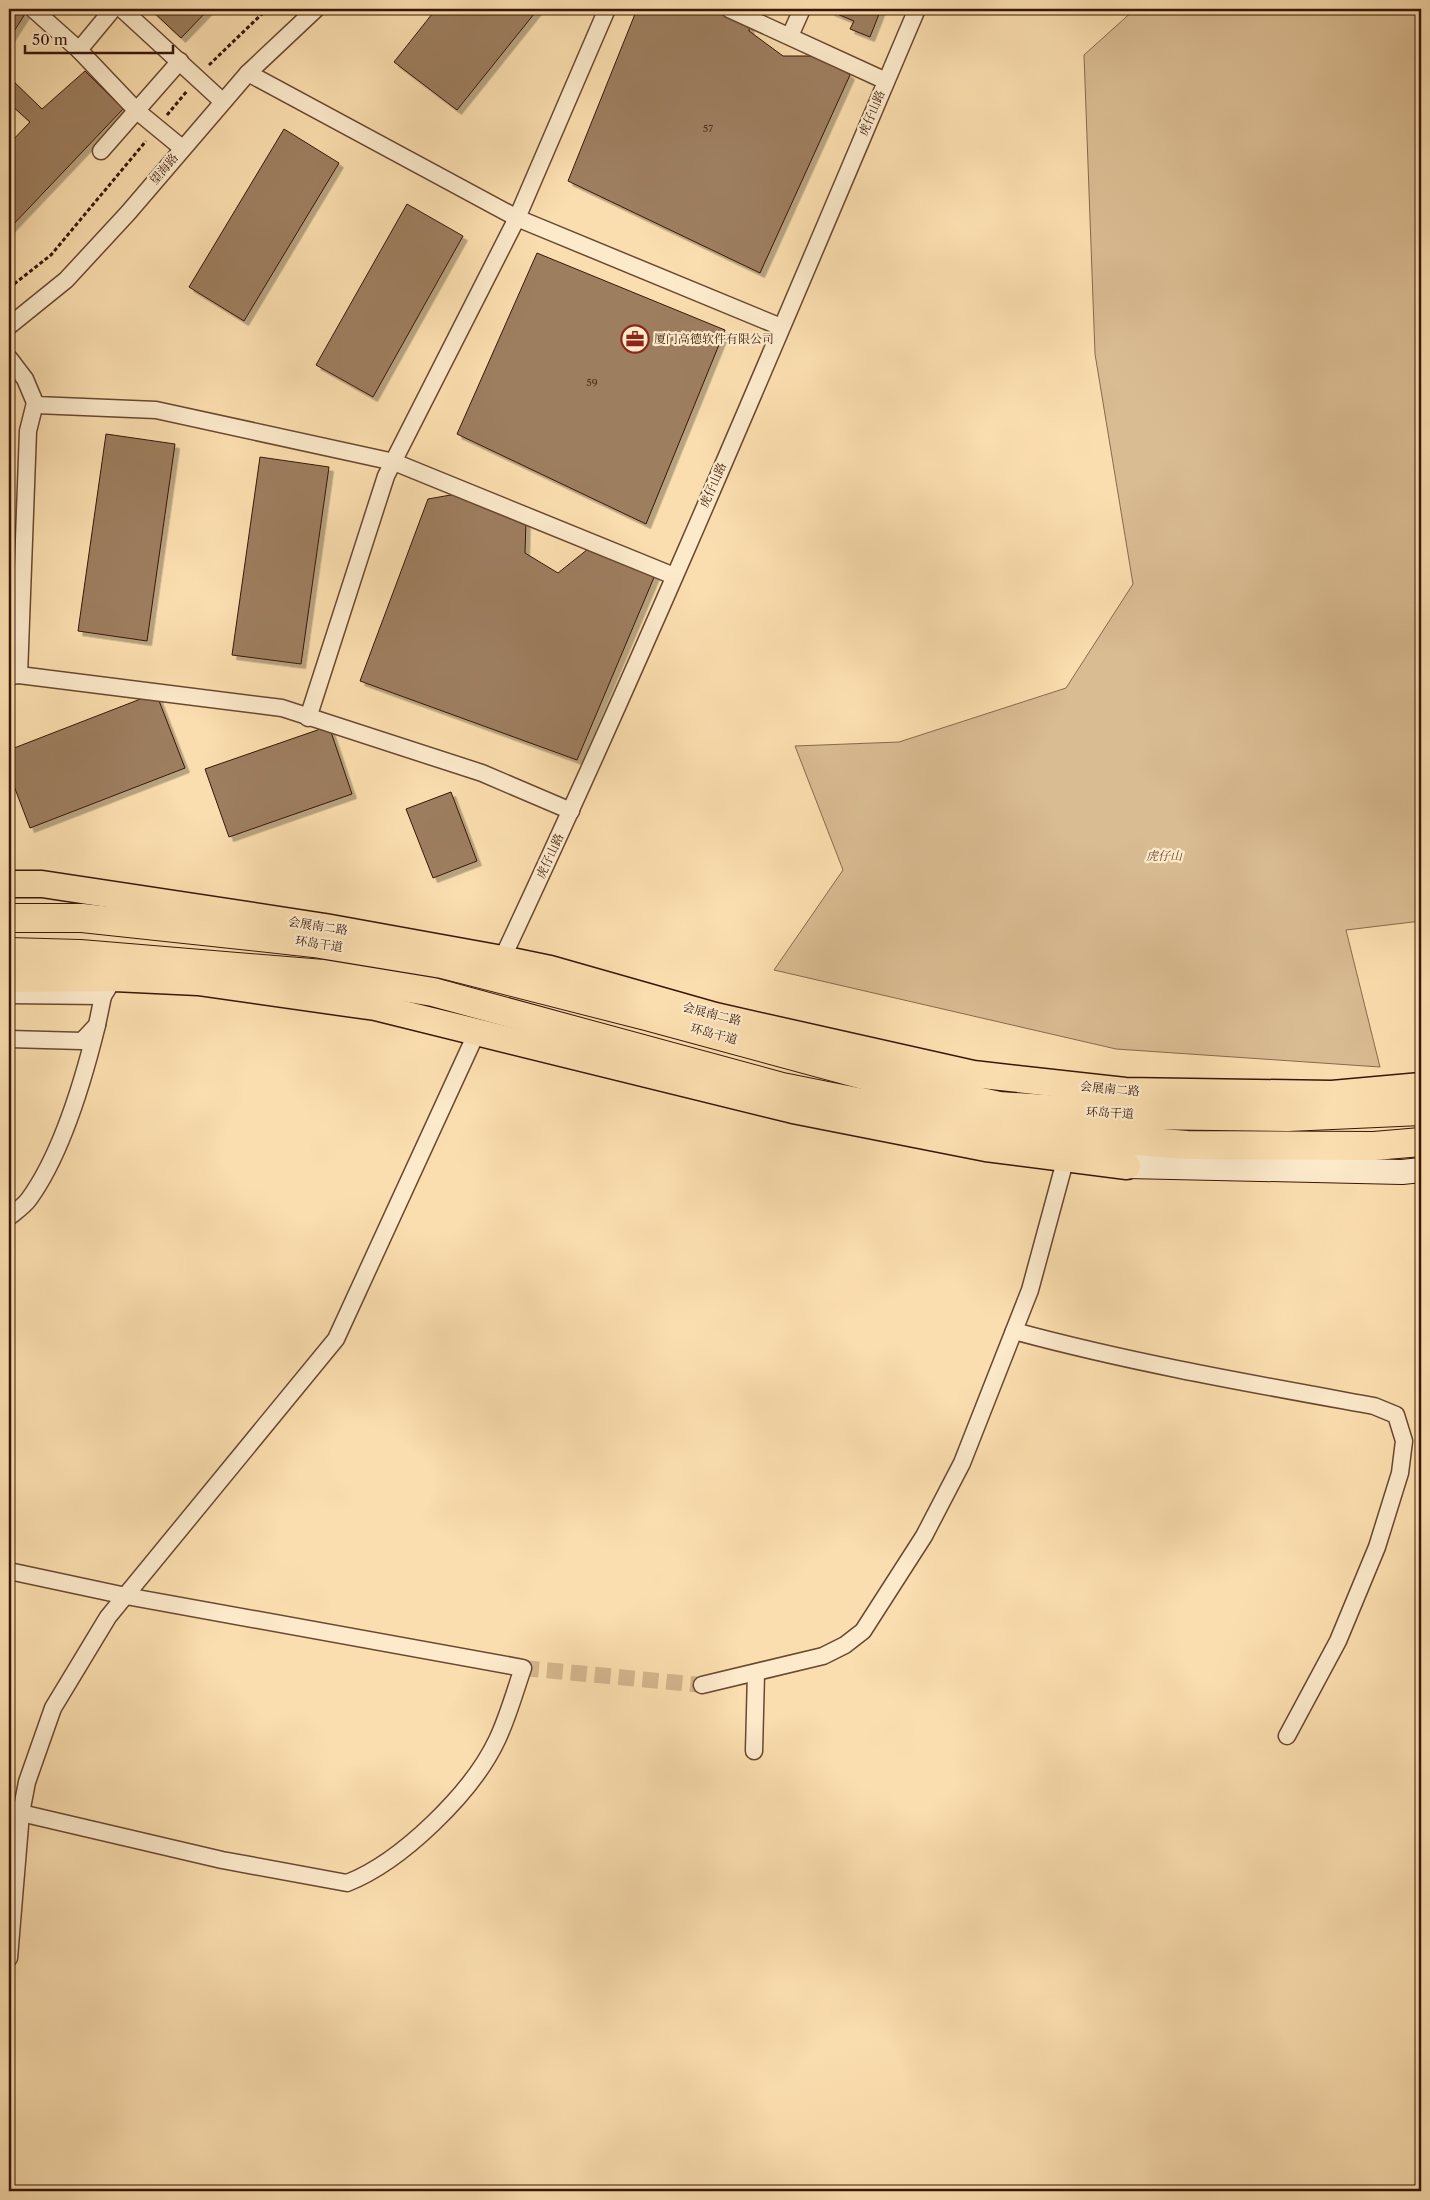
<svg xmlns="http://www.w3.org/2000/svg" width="1430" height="2200" font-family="'Libre Caslon Text','Noto Serif SC',serif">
	<defs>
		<filter id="shadow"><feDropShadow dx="4.5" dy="4.5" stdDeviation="0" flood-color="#0004"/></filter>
	</defs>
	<rect width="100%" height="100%" fill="#fbdeaf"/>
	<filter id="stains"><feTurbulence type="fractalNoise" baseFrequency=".004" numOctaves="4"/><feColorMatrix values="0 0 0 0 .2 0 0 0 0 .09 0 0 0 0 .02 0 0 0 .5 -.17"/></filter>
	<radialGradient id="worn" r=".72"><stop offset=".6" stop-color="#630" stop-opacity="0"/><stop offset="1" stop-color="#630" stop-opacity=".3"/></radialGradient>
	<!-- green -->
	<path fill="#dabc92" stroke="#89694c" d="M1135,9h286v912l-75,9 34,137 -264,-18 -342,-79 69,-100 -48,-124 104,-4 167,-54 67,-104 -38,-230 -11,-299z"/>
	<!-- building -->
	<g fill="#9d7e5e" stroke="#381607" filter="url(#shadow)">
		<path d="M9,9h8l8,5 -16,25z"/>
		<path d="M150,9h59l-28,29z"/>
		<path d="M436,9h102l-81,101 -63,-48z"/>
		<path d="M637,9h75l38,14 -1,8 34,25h44l23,19 -90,198 -192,-92z"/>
		<path d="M831,9h50l-11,28 -20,-8 4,-8 -24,-10z"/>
		<path d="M85,71l38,38 -114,120v-85l21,-22 -21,-19v-26l33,32z"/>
		<path d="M284,129l55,34 -95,158 -55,-34z"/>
		<path d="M407,204l56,32 -90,161 -57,-32z"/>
		<path d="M537,253l188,77 -79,194 -189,-90z"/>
		<path d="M106,434l69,10 -28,197 -69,-10z"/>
		<path d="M260,457l69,10 -28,197 -69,-9z"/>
		<path d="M462,493l64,27 -1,33 33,20 30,-24 67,26 -78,185 -217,-79 68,-182z"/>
		<path d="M9,545l7,58 -7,1z"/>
		<path d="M156,693l29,75 -155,60 -21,-55v-23z"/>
		<path d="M329,726l23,68 -123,43 -24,-68z"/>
		<path d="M451,792l26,69 -44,17 -27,-69z"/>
	</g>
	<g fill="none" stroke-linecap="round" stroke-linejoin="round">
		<!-- minor-tunnel -->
		<path stroke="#d4b68d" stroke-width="16" stroke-dasharray="16 8" stroke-linecap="butt" d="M523,1668l179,17"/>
		<!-- minor casing -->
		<g stroke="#694831" stroke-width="19">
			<g id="minor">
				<path d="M33,9l46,41 34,-41"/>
				<path d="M122,9l100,92"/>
				<path d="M729,9l157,72"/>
				<path d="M790,36l12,-27"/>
				<path d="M79,50l58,61 45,37"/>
				<path d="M248,73l269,145 264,109"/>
				<path d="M101,151l79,-90"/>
				<path d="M9,326l57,-46 62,-67 120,-140 68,-64"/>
				<path d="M9,358l16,21 11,26 120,5 238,52 280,114"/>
				<path d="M19,675l263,33 200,65 89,38"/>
				<path d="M9,676l10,-1 9,-244 7,-28"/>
				<path d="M308,718l78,-242 131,-258 90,-209"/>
				<path d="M502,959c147,-313 280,-632 415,-950"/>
				<path d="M9,995l94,1 5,-8"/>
				<path d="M9,1039l73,2 15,-16 6,-29"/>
				<path d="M9,1217c6,-5 15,-11 20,-18 32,-44 55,-121 68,-174"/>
				<path d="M1014,1331c118,32 239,53 360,75l22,9 8,26 -4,32 -23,74 -39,94 -51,95"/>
				<path d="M9,1571l117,25 397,72c-8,23 -15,49 -26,72 -25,53 -96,122 -150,143l-125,-23 -201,-47h-12"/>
				<path d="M702,1685l121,-29 22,-11 18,-14 61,-95 38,-73 68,-173 38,-140"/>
				<path d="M754,1751l2,-78"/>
				<path d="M9,1958l12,-145 6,-31 26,-74 55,-91 228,-278 141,-307"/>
			</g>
		</g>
		<!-- secondary casing -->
		<g stroke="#381607" stroke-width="26">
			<path id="secondary" d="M1127,1166l275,6 19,-2"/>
		</g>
		<!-- primary casing -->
		<g stroke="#381607" stroke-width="29">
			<g id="primary">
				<path d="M9,884h33l283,43 177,32 48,10 165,47 258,58 152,17 207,3 89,-8"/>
				<path d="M9,979l105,-1 84,4 177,25 418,103 193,38 141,18"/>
			</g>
		</g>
		<!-- trunk casing -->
		<g stroke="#381607" stroke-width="30">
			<g id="trunk">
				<path d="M9,918h73l232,25 128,21 204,52 236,64 117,26 139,9 150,2 133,-6"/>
				<path d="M9,952l71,2 243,20 110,18 349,95 165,33 125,16 115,9 187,1 47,-4"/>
			</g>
		</g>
		<!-- path -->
		<g stroke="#381607" stroke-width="3" stroke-dasharray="4 2.5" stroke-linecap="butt">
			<path d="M209,65l58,-56"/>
			<path d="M167,115l20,-24"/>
			<path d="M9,288l42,-33 95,-114"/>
		</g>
		<!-- minor -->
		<use href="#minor" stroke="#fceacb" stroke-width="16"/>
		<!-- secondary -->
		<use href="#secondary" stroke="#fceacb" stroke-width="24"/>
		<!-- primary -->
		<use href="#primary" stroke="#fbdeaf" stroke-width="26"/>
		<!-- trunk -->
		<use href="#trunk" stroke="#fbdeaf" stroke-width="28"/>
	</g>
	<!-- icons -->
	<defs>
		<g id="office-ring" transform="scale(1.4375)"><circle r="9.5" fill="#fceacb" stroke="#8f2418" stroke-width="1.5"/><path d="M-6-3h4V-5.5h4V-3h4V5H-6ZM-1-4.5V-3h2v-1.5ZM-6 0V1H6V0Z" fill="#8f2418"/></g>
	</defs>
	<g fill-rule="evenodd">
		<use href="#office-ring" x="635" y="339"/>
	</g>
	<g text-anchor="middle" stroke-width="4.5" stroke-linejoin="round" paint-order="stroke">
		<!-- number labels -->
		<g font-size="10" fill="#51301d">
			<text x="708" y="132">57</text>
			<text x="592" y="386">59</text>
		</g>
		<!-- street labels -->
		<g font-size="12" fill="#381607" stroke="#fceacb">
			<text transform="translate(872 113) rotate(-67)" y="4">虎仔山路</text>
			<text transform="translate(164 169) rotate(-50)" y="4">望海路</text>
			<text transform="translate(713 485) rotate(-66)" y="4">虎仔山路</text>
			<text transform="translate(550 856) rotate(-65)" y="4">虎仔山路</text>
			<text transform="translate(318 926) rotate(9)" y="4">会展南二路</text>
			<text transform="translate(319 944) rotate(8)" y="4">环岛干道</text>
			<text transform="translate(712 1014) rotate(14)" y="4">会展南二路</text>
			<text transform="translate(714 1034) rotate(15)" y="4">环岛干道</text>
			<text transform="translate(1110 1089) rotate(5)" y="4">会展南二路</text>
			<text transform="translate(1110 1113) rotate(3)" y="4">环岛干道</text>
		</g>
		<!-- poi labels -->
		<g font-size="12" fill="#381607" stroke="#fceacb" text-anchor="start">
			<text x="654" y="343">厦门高德软件有限公司</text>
		</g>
		<!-- park labels -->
		<g font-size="12" font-style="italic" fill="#694831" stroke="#fceacb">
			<text x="1164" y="860">虎仔山</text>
		</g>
	</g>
	<!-- margin -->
	<rect width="1430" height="2200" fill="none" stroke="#fbdeaf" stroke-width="30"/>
	<rect x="10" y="10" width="1410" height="2180" fill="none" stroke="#381607" stroke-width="2.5"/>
	<rect x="15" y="15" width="1400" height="2170" fill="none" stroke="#381607"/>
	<!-- scale -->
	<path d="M25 45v8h148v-8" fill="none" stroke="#381607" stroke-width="2.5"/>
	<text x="32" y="45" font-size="15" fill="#381607" stroke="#fceacb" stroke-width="4" paint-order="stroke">50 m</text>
	<rect width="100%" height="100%" filter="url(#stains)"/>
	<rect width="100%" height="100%" fill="url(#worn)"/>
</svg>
